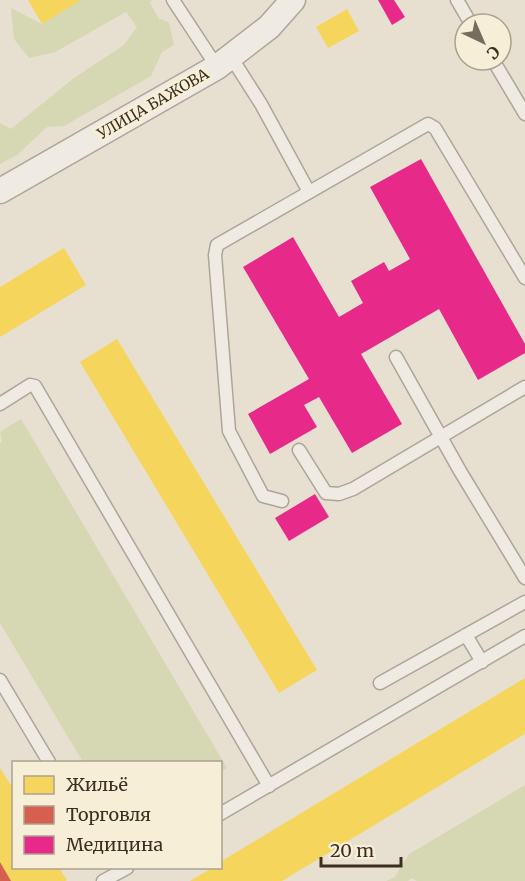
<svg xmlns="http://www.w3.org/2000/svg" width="525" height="881" font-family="Merriweather,serif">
	<rect width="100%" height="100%" fill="#e7e0d1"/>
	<!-- green -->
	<g fill="#d6d7b3">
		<path d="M81,0h71l-2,3 9,16 10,3 5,23 -12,7 -11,24 -87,50 -17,1 -30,28 -17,9v-41l11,6 63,-51 50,-33 13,-18 -11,-15 -71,40 -26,6 -15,-19 -3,-31 31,16z"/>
		<path d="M21,419l206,349 -6,4 -1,-10h-137l-83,-139v-180l2,-1 -2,-10z"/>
		<path d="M525,785v96h-108l-6,-3 -3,3h-22l9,-4 14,-23z"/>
	</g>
	<!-- homes -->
	<g fill="#f6d55c">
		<path d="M28,0h53l-39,24z"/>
		<path d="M347,9l12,22 -31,17 -12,-21z"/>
		<path d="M64,248l22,37 -86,52v-50z"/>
		<path d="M117,339l200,331 -38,23 -199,-331z"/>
		<path d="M525,678v56l-243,147h-92l22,-13h8v-6z"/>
		<path d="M0,768l14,22v78h45l8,12 -2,1h-54l-11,-19z"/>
	</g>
	<!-- shops -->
	<path fill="#d6604d" d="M0,862l11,19h-11z"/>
	<!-- health -->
	<g fill="#e7298a">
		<path d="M378,0h16l11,17 -13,8z"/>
		<path d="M421,159l104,185v9l-47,27 -39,-71 -78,45 41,70 -50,29 -33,-56 -15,8 13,22 -47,27 -22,-40 61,-35 -66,-112 50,-30 46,80 24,-14 -12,-22 33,-19 5,9 21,-12 -40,-72z"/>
		<path d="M315,494l14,23 -40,24 -14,-23z"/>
	</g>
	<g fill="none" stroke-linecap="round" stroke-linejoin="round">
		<!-- service casing -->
		<g stroke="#ada599" stroke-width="15">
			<g id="service">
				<path d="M173,0l44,67"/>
				<path d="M457,0l14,24"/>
				<path d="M231,57l30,47 48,88"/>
				<path d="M493,60l32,54"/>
				<path d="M396,357l64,114 65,107"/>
				<path d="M0,404l30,-19 5,1 234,400"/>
				<path d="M299,450l27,43 13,1 14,-5 172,-102"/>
				<path d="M282,501l-19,-5 -34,-65 -14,-176 2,-10 211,-121 7,4 90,150"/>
				<path d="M466,635l16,27"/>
				<path d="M0,680l49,82"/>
				<path d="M380,683l145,-81"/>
				<path d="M220,814l305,-178"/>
				<path d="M103,881l24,-13"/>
			</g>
		</g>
		<!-- minor casing -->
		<g stroke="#ada599" stroke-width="27">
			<path id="minor" d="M0,191l217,-124 52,-40 24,-27"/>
		</g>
		<!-- service -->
		<use href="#service" stroke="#efebe3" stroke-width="12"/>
		<!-- minor -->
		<use href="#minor" stroke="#efebe3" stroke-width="24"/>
	</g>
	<g text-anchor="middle" stroke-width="6" stroke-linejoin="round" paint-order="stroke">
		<!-- street labels -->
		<g font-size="15" fill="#3d2e20" stroke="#f7eed8">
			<text transform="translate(153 104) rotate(-30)" y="5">УЛИЦА БАЖОВА</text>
		</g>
	</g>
	<!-- legend -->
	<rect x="12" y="761" width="210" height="108" fill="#f7eed8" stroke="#ada18e" stroke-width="1.5"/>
	<rect x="24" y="776" width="30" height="18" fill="#f6d55c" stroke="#ada18e" stroke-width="1.5"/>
	<text x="66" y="791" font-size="18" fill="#3d2e20">Жильё</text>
	<rect x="24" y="806" width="30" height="18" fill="#d6604d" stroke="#ada18e" stroke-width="1.5"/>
	<text x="66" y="821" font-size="18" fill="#3d2e20">Торговля</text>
	<rect x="24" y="836" width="30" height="18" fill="#e7298a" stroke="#ada18e" stroke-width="1.5"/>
	<text x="66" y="851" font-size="18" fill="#3d2e20">Медицина</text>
	<!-- north arrow -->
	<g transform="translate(483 42) rotate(136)"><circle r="28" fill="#f7eed8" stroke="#ada18e" stroke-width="1.5"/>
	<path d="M0-4.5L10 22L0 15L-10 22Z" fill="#786c5e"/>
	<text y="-9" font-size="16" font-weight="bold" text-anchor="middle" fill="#3d2e20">С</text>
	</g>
	<!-- scale -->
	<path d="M321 857v9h80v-9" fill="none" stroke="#3d2e20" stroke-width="3"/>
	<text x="330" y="857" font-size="18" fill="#3d2e20" stroke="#f7eed8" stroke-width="4.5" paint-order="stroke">20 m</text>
</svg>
